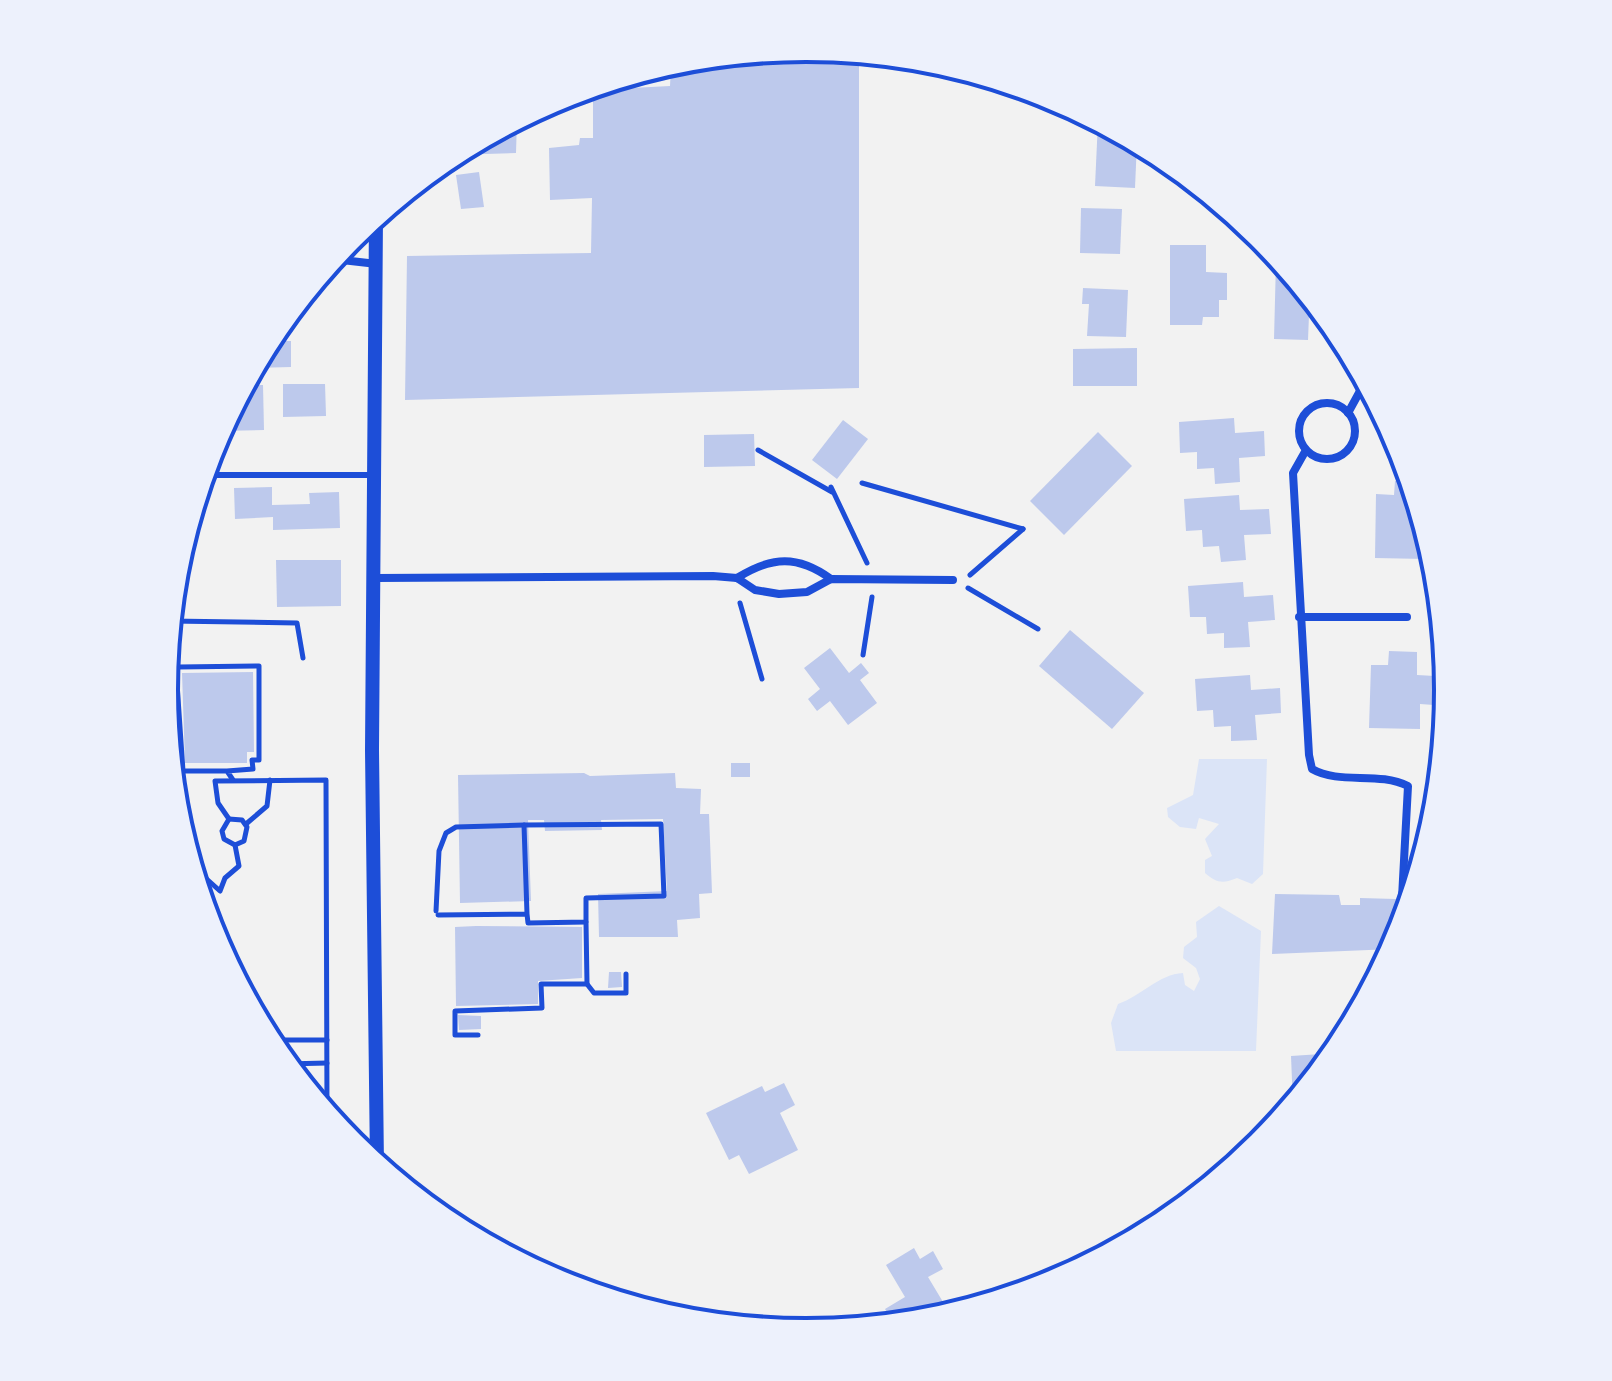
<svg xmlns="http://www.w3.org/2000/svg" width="1612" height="1381" font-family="'Libre Baskerville',serif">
	<rect width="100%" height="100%" fill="#f2f2f2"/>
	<!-- green -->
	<g fill="#dbe4f7">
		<path d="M1199,759h68l-4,115 -11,10 -15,-6c-14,6 -21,5 -32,-5v-13l7,-4 -7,-17 14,-15 -20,-6 -3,11 -16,-2 -12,-10 -1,-9 26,-13z"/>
		<path d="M1219,906l42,25 -5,120h-140l-5,-28 7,-19c23,-8 41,-30 65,-31l2,12 9,6 6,-12 -4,-11 -13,-10 1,-11 13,-10 -1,-15z"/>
	</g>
	<!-- building -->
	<g fill="#bdc9ec">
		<path d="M859,61v327l-454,12 2,-144 184,-3 1,-55 -42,2 -1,-52 30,-3 1,-7h13v-48l77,-4 1,-20z"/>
		<path d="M517,120l-1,33 -64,2 53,-29z"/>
		<path d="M1098,121l39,21 -2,46 -40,-2z"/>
		<path d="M1178,169l18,14h-18z"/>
		<path d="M479,172l5,35 -23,2 -5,-34z"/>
		<path d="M1081,208l41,1 -2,45 -40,-1z"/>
		<path d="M1170,245h36v27l21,1v27h-8v17h-16l-1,8h-32z"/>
		<path d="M1276,261h5l45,55 -17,-1 -1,25 -34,-1z"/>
		<path d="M1083,288l45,2 -2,47 -39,-1 2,-32h-7z"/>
		<path d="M268,341h23v26l-38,1z"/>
		<path d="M1137,348v38h-64v-37z"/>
		<path d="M283,384h42l1,32 -43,1z"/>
		<path d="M244,385h19l1,45 -44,1z"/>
		<path d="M1234,418l1,15 29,-2 1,25 -26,2 1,24 -25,2 -1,-16 -17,1v-17l-17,1 -1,-31z"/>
		<path d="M843,420l25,19 -31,40 -25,-19z"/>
		<path d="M1098,432l34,34 -68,69 -34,-34z"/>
		<path d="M754,434l1,32 -51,1v-32z"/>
		<path d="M1395,481h16l15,51 -1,27 -50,-1 1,-64 18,1z"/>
		<path d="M272,487v18l38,-1 -1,-11 30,-1 1,36 -67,2v-13l-38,2 -1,-31z"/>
		<path d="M1239,495l1,15 29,-1 2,25 -27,1 2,25 -25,2 -2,-16 -16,1 -1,-17 -16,1 -2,-32z"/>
		<path d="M276,560h65v46l-64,1z"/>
		<path d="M1243,582l1,15 29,-2 2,25 -27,2 2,25 -26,1v-15l-17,1 -1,-17h-16l-2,-31z"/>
		<path d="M1070,630l74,63 -32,36 -73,-63z"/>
		<path d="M830,648l19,25 12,-10 8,10 -9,7 17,23 -29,22 -18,-24 -13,10 -9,-12 12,-10 -16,-21z"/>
		<path d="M1389,651l28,1v23l18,1 -1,29 -14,-1v25l-51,-1 2,-63h17z"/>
		<path d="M253,672l1,80h-7v11h-62l-3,-90z"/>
		<path d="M1250,675l1,15 29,-2 1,25 -26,2 2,25 -26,1v-15l-17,1 -1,-17 -16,1 -2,-32z"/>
		<rect x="731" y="763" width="19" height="14"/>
		<path d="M584,773l6,3 85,-3 1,15 25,1 -1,25h9l3,79 -13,1 1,24 -23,2 1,17h-79l-1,-43 69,-3 -4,-72 -62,1 1,10 -57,1 -1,-11h-16l3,81 -71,2 -2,-128z"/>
		<path d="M1275,894l64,1 2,10h19v-7l36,1 -3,50 -121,5z"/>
		<path d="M476,926l106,1v51l-44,3v23l-82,2 -1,-79z"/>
		<path d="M609,972h12l1,15 -14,1z"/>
		<path d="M458,1015l23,1v13l-22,1z"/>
		<path d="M1336,1053l-43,52 -2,-49z"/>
		<path d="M784,1083l11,22 -15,8 18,37 -49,24 -10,-19 -10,5 -23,-47 56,-27 3,6z"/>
		<path d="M914,1248l6,11 13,-8 10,18 -15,8 15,25 -38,21 -11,1 -9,-15 20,-12 -19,-32z"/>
	</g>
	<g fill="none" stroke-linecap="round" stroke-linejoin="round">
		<!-- path -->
		<g stroke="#1d4ed8" stroke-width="5">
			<path d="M758,450l74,42"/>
			<path d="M862,483l161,46"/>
			<path d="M831,487l36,76"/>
			<path d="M970,575l53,-46"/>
			<path d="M968,588l70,41"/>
			<path d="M740,603l22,76"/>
			<path d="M170,621l127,2 6,35"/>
			<path d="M863,655l9,-58"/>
			<path d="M165,672l11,-3"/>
			<path d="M227,771l26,-2 -1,-9h7v-94l-80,1 -3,2 7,102h44l6,9"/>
			<path d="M229,819l13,1 5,7 -3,14 -9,4"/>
			<path d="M246,824l21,-18 3,-26"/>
			<path d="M191,865l29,26 5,-13 14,-12 -4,-21 -11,-6 -2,-8 7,-12 -11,-16 -3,-22 111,-1 1,335"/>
			<path d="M436,911l3,-60 7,-18 10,-6 68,-2"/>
			<path d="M438,915l89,-1 1,9 58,-1v-24l78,-2 -3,-72 -137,1 3,89"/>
			<path d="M587,984l7,9h32v-19"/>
			<path d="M478,1035h-23v-24l87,-3 -1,-24h46l-1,-62"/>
			<path d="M268,1040h59"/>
			<path d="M285,1064l42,-1"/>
		</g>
		<!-- service -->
		<path stroke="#1d4ed8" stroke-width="6" d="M203,475h172"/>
		<!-- minor -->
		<g stroke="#1d4ed8" stroke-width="8">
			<path d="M1239,225h7"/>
			<path d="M333,259l44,5"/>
			<circle cx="1327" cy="431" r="28"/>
			<path d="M1348,413l12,-22v-20"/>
			<path d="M1306,450l-13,23 16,282 3,14c28,16 66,2 96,17l-8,149"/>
			<path d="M376,578l337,-2 24,2 18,12 24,4 28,-2 24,-13 122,1"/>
			<path d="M737,578c35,-22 61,-23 94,1"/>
			<path d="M1299,617h108"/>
		</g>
		<!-- tertiary -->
		<path stroke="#1d4ed8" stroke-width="14" d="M376,216l-4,534 5,415"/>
	</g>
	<!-- crop -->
	<path d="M0 0H1612V1381H0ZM178 690a628 628 0 1 1 1256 0a628 628 0 1 1-1256 0Z" fill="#edf1fc" fill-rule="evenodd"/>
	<path fill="none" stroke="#1d4ed8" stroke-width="4" d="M178 690a628 628 0 1 1 1256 0a628 628 0 1 1-1256 0Z"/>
</svg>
